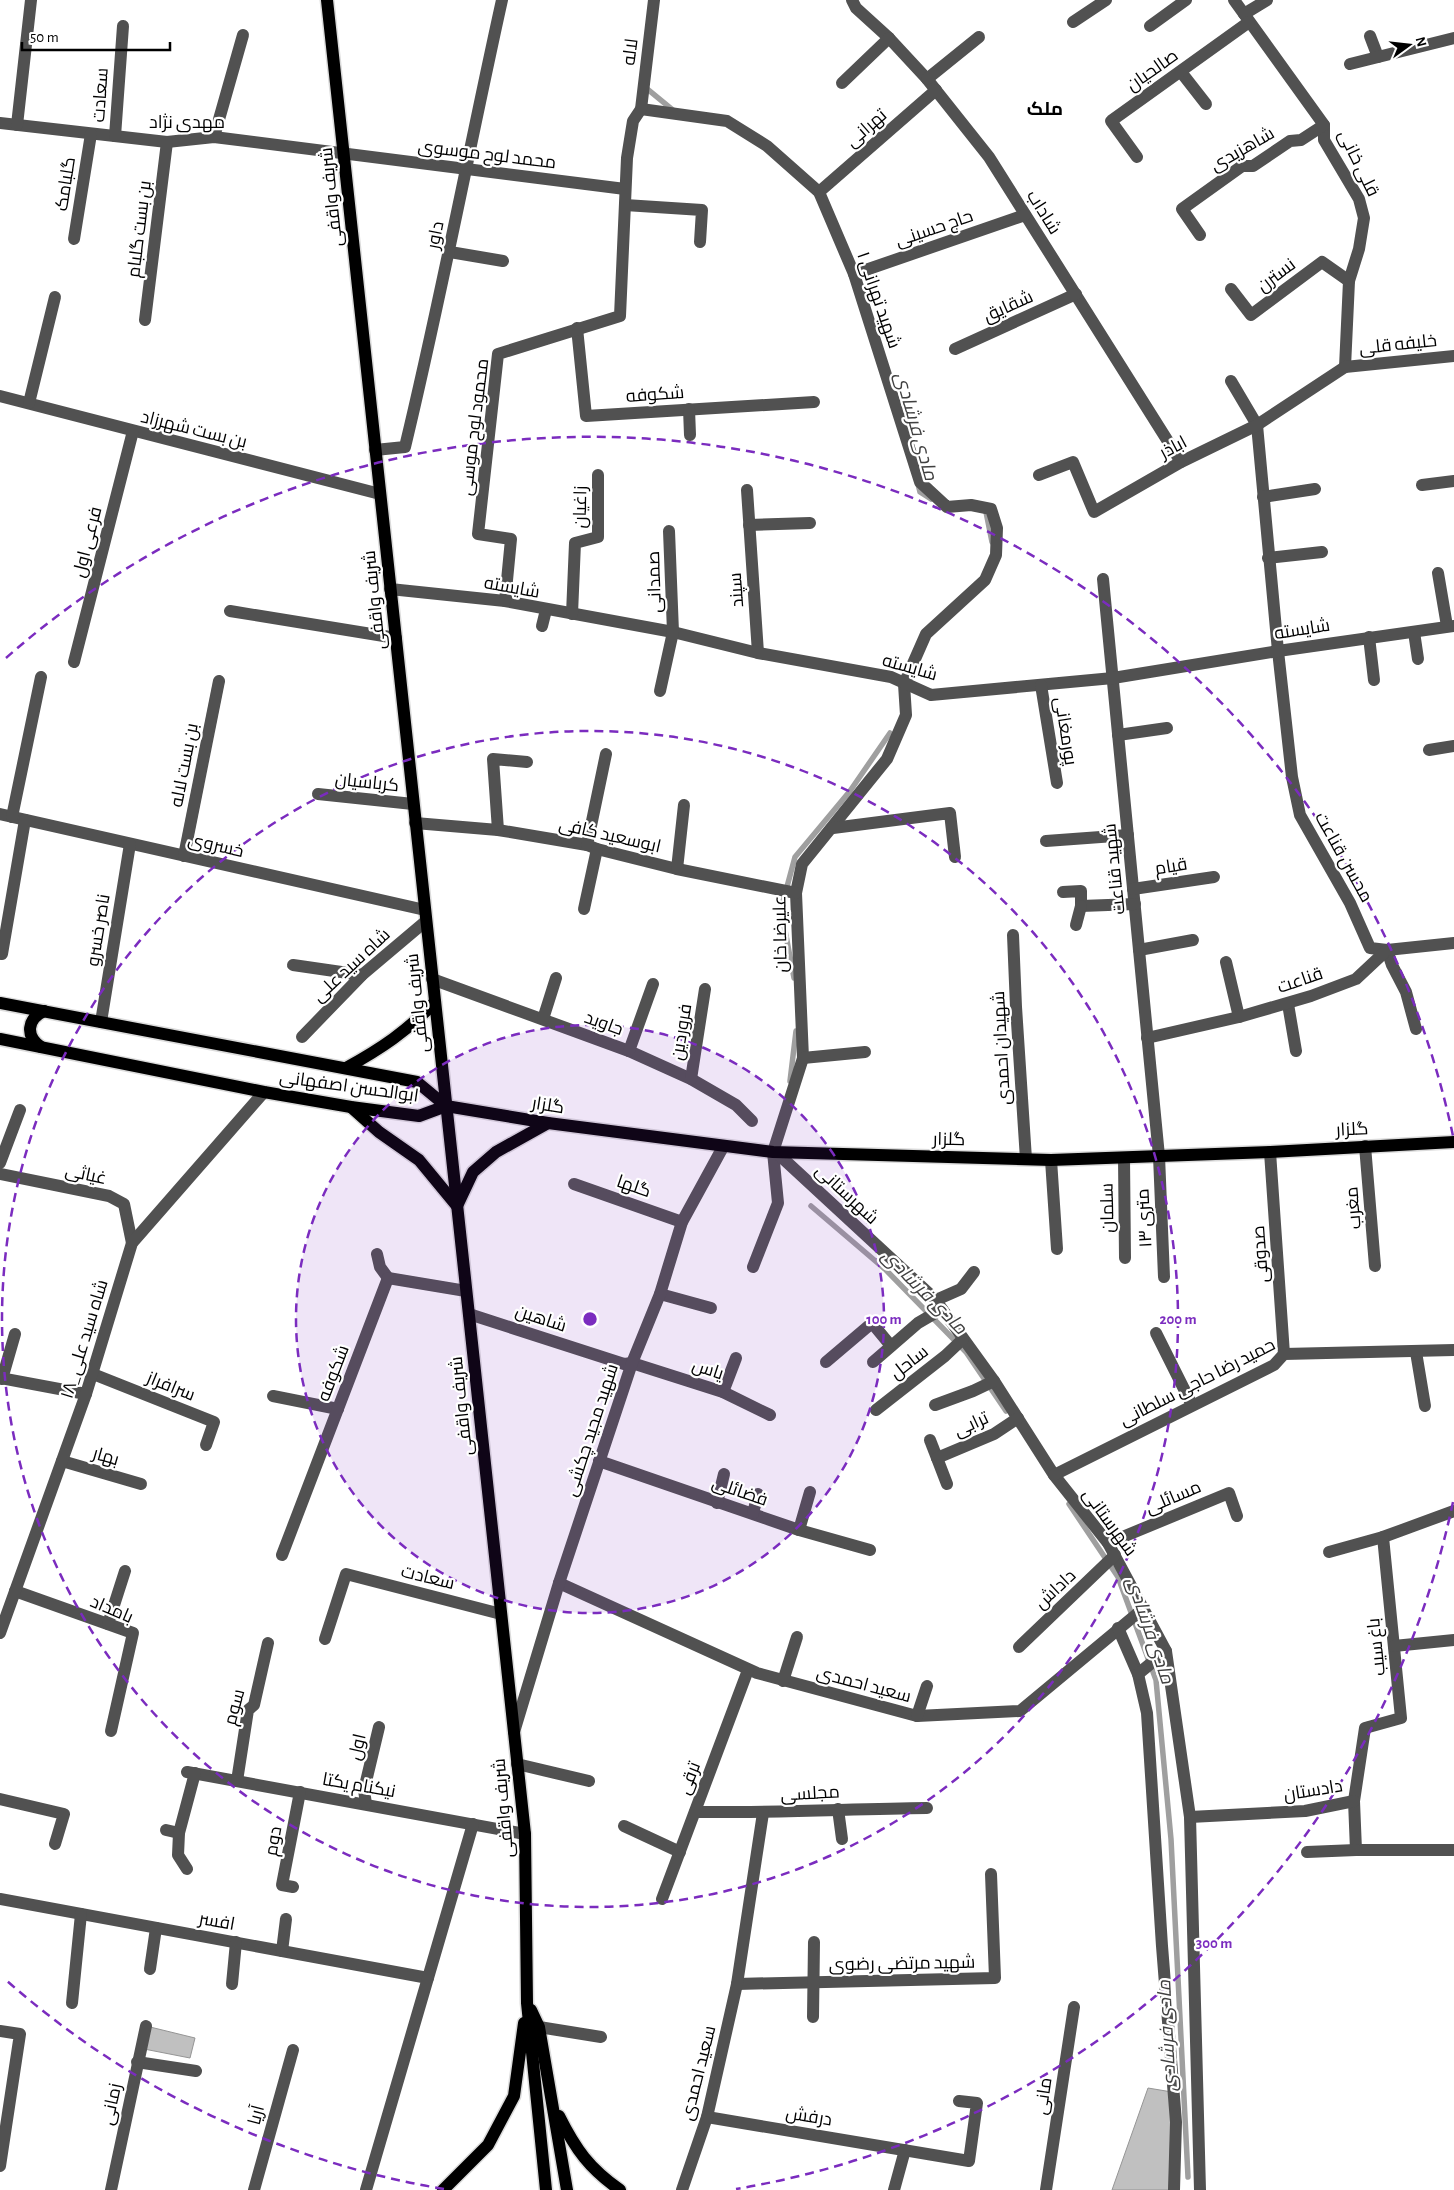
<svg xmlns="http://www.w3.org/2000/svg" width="1454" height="2190" font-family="'Alegreya Sans',Cairo,sans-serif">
	<rect width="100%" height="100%" fill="#fff"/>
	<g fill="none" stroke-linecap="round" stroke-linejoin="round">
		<!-- stream -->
		<g stroke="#9f9f9f" stroke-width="5.5">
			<path d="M645,87l28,23"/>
			<path d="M918,484l2,8 11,7"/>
			<path d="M986,512l6,30"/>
			<path d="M794,978l-13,-69 14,-52 55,-66 40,-58"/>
			<path d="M790,1081l6,-50"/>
			<path d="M811,1206l75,64 80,82 40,59"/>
			<path d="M1069,1504l49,73 38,103 15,159 17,338"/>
		</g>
	</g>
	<!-- building -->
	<g fill="#c0c0c0" stroke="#959595">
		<path d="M146,2026l49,12 -5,20 -46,-9z"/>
		<path d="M1148,2088l24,4 -3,98h-57z"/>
	</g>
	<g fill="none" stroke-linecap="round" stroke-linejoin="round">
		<!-- major casing -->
		<g stroke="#dbdbdb" stroke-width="15">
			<g id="major">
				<path d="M327,0l198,1834 2,169 19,187"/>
				<path d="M0,1003l417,79 29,24"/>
				<path d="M0,1039l264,53 87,15 68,9 27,-10 102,17 225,29 278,8 219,-8 184,-10"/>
				<path d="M41,1047c-16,-11 -14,-28 3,-36"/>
				<path d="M346,1068c36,-20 60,-36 89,-66"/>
				<path d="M351,1107l28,25 40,28 38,46 16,-34 23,-20 52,-29"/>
				<path d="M531,2010l8,17 28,163"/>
				<path d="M559,2116c17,34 30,52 61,74"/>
				<path d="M443,2190l45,-45 26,-49 10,-73"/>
			</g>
		</g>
		<!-- minor -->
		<g stroke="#515151" stroke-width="12">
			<path d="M852,0l4,8 33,30 38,41 62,78 192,305"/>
			<path d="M1234,0l90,125v15l35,59 5,19 -5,31 -10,32 -4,86"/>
			<path d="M1244,14l23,-14"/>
			<path d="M1073,22l33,-22"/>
			<path d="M1150,26l36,-26"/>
			<path d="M1370,36l8,21"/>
			<path d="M1350,64l104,-26"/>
			<path d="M1181,72l25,32"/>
			<path d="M927,79l52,-42"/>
			<path d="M842,83l47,-45"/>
			<path d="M641,109l86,12 40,25 52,46 35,82 66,208 27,25 24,-2 20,4 6,19 -1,27 -11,25 -59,54 -22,50 2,31 -19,44 -85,105 -6,29 7,165 -30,94 5,51 -25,64"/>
			<path d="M0,123l167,19 47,-5 411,52"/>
			<path d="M17,125l14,-125"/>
			<path d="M115,136l8,-110"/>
			<path d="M214,137l29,-102"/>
			<path d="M1137,157l-26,-36 138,-99"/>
			<path d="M819,192l117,-102"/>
			<path d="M625,205l77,5 -2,32"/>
			<path d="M1200,235l-18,-26 60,-43h11l37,-25 11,-1 23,-15"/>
			<path d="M74,239l17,-105"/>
			<path d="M450,252l53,9"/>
			<path d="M854,274l171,-59"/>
			<path d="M1231,289l20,26 71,-53 27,19"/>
			<path d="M145,320l22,-178"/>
			<path d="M577,328l9,88 228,-14"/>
			<path d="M955,349l121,-55"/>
			<path d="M1231,381l26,44 21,226 14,126 8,38 50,88 20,45 17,2 5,15 14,27 10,37"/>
			<path d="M0,396l380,98"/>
			<path d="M29,403l26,-106"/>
			<path d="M689,409l1,26"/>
			<path d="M375,450l30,-3c36,-149 64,-298 97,-447"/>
			<path d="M1039,475l34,-13 21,50 87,-50 76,-37 88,-58 109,-11"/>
			<path d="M1422,485l32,-4"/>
			<path d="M747,490l11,163"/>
			<path d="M1263,497l52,-8"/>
			<path d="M749,525l61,-2"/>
			<path d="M1268,558l54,-6"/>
			<path d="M1438,573l9,53"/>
			<path d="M1103,579l56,577 5,121"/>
			<path d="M390,589l115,12 168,31 85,21 133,24 40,18 182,-17 165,-27 176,-25"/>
			<path d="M505,601l6,-62 -33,-5 20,-180 122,-38 7,-158 6,-37 8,-12 13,-109"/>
			<path d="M230,611l166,27"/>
			<path d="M572,614l3,-71 23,-6v-62"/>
			<path d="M542,626l4,-16"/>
			<path d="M1414,632l4,27"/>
			<path d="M1369,637l5,43"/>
			<path d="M74,662l59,-231"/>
			<path d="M1041,685l16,98"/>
			<path d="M660,691l13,-59 -4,-101"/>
			<path d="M1118,735l49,-7"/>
			<path d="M1429,750l25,-4"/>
			<path d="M318,794l95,10"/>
			<path d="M0,814l425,96"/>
			<path d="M12,817l29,-140"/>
			<path d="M415,823l83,7 89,15 10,4 80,20 119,24"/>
			<path d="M833,828l117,-15 5,44"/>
			<path d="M498,830l-5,-71 34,3"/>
			<path d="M1046,841l82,-6"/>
			<path d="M587,845l19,-91"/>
			<path d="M184,856l35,-175"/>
			<path d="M677,869l7,-64"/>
			<path d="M1133,889l81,-12"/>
			<path d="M1063,892l18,-1v15l54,-2"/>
			<path d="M584,909l13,-60"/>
			<path d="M1076,925l5,-19"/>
			<path d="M1013,935l3,72 10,152"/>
			<path d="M1139,950l54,-10"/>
			<path d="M2,954l23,-134"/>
			<path d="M1226,962l13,55"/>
			<path d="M293,965l69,10"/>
			<path d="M432,979l197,72 62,28 45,26 16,16"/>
			<path d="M1288,1004l8,47"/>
			<path d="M543,1019l13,-41"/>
			<path d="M101,1022l29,-178"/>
			<path d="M302,1037l60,-62 64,-54"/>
			<path d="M1147,1038l92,-21 72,-21 45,-17 31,-29 67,-7"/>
			<path d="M629,1051l24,-67"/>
			<path d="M803,1058l62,-6"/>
			<path d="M691,1079l14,-90"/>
			<path d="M1365,1146l10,120"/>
			<path d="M1270,1152l14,202"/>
			<path d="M777,1153l159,147 6,9 52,72 60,94 54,68 58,108 24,166 10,373"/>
			<path d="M1124,1158l1,100"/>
			<path d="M1051,1160l6,89"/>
			<path d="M0,1163l20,-53"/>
			<path d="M0,1174l109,22 15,8 8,39"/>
			<path d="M574,1184l108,38"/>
			<path d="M377,1254l3,13 8,11"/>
			<path d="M388,1278l78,13"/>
			<path d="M660,1294l51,14"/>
			<path d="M936,1300l25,-11 13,-17"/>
			<path d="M469,1314l155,50 8,-1 91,29 47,23"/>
			<path d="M1156,1333l36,72"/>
			<path d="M1416,1352l9,54"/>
			<path d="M826,1362l46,-39 19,23"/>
			<path d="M873,1362l45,-39 24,-14"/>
			<path d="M93,1374l121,48 -8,23"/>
			<path d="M0,1378l86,16"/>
			<path d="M2,1379l13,-45"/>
			<path d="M723,1392l13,-34"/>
			<path d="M273,1396l65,13"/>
			<path d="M935,1405l38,-14 21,-10"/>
			<path d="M876,1410l69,-54 18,-17"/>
			<path d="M930,1440l7,18"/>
			<path d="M62,1461l79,23"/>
			<path d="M599,1461l200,69 71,20"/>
			<path d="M1054,1475l220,-110 10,-11 170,-4"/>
			<path d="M947,1484l-10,-26 57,-24 24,-16"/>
			<path d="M717,1503l7,-29"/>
			<path d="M1454,1511l-71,26 18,181 -36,10 -11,73 2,49h98"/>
			<path d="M753,1513l5,-19"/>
			<path d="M799,1530l11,-38"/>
			<path d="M1108,1543l121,-50 8,23"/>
			<path d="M1329,1552l54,-15"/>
			<path d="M282,1555l106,-277"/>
			<path d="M559,1583l198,90 160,43 103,-5 124,-103"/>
			<path d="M15,1591l118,42 -22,98"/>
			<path d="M108,1624l17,-53"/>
			<path d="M1118,1628l20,46 9,39 15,233 14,176 -2,68"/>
			<path d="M0,1633l86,-239 46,-151 132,-151"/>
			<path d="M325,1639l21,-65 155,40"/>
			<path d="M1394,1646l60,-6"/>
			<path d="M1019,1647l96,-92"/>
			<path d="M1138,1674l28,-23"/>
			<path d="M783,1681l14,-44"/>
			<path d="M917,1716l10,-30"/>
			<path d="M514,1732l45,-149 73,-220 28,-69 22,-72 41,-75"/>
			<path d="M517,1764l72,17"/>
			<path d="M187,1772l338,62"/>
			<path d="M237,1781l11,-71 6,-5 14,-62"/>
			<path d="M0,1799l64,15 -9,30"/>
			<path d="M366,1804l-2,-14 15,-63"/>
			<path d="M838,1809l4,30"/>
			<path d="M695,1812c77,1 154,-3 232,-4"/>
			<path d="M1190,1817l115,-6 49,-10"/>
			<path d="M624,1826l56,26"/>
			<path d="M166,1830l13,3"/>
			<path d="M1307,1852l49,-2"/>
			<path d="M187,1869l-9,-14 1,-22 16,-60"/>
			<path d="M293,1887l-11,-2 18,-93"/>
			<path d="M0,1899l428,79"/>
			<path d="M662,1899l86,-229"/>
			<path d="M282,1951l4,-32"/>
			<path d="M150,1969l6,-41"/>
			<path d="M232,1984l4,-42"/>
			<path d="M737,1984l258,-6 -4,-104"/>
			<path d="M72,2003l9,-89"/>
			<path d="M813,2017l1,-75"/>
			<path d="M539,2027l62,10"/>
			<path d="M0,2031l20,3 -20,132"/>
			<path d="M137,2062l59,9"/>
			<path d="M707,2117l262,44 8,-58 -18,-2"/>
			<path d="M111,2190l35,-164"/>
			<path d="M254,2190l39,-140"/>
			<path d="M366,2190l107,-366"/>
			<path d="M682,2190l25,-73 30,-133 26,-171"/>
			<path d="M894,2190l11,-40"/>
			<path d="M1046,2190l28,-183"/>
		</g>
		<!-- major -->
		<use href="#major" stroke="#000" stroke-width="12"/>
	</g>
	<!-- distance rings -->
	<circle cx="590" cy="1319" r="294" fill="#7b2cbf" fill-opacity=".12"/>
	<g fill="none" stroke="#7b2cbf" stroke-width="2.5" stroke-dasharray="9 6">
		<circle cx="590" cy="1319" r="294"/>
		<circle cx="590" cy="1319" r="588"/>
		<path d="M1453 1502A882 882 0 0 1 736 2189M444 2189A882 882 0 0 1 6 1980M6 658A882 882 0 0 1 1453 1136"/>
	</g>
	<g text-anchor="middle" stroke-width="4.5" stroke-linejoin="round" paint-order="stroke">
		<!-- street labels -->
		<g font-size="18" fill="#000" stroke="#fff">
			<text transform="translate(630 52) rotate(-83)" y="6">لاله</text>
			<text transform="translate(1152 70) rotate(-35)" y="6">صالحیان</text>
			<text transform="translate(100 95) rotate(-86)" y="6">سعادت</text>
			<text x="187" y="128">مهدی نژاد</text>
			<text transform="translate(866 128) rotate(-41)" y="6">تهرانی</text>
			<text transform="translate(1242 149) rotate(-30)" y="6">شاهزیدی</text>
			<text transform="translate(487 154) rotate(7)" y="6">محمد لوح موسوی</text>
			<text transform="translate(1359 163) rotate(64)" y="6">قلی خانی</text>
			<text transform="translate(65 184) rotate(-81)" y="6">گلبامک</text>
			<text transform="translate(331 197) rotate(-96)" y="6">شریف واقفی</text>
			<text transform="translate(1044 212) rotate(58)" y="6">شاداب</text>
			<text transform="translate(934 228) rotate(-19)" y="6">حاج حسینی</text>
			<text transform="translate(139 229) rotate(-83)" y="6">بن بست گلبام</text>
			<text transform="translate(435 235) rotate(-79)" y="6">داور</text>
			<text transform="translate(1276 275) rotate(-37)" y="6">نسترن</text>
			<text transform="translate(879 300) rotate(71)" y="6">شهید تهرانی ۱</text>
			<text transform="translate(1008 306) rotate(-24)" y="6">شقایق</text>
			<text transform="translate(1398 344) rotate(-6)" y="6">خلیفه قلی</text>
			<text transform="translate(655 394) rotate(-4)" y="6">شکوفه</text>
			<text transform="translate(474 427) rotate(-83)" y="6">محمود لوح موسی</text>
			<text transform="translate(194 429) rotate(14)" y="6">بن بست شهرزاد</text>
			<text transform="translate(1173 447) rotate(-28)" y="6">اباذر</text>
			<text transform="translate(580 507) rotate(-89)" y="6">زاغیان</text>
			<text transform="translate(87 542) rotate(-76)" y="6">فرعی اول</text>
			<text transform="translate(654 582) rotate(-92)" y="6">صمدانی</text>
			<text transform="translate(512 587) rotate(10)" y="6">شایسته</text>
			<text transform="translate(736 590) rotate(-94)" y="6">سپند</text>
			<text transform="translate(374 600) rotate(-96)" y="6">شریف واقفی</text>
			<text transform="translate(1302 629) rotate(-9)" y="6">شایسته</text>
			<text transform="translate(910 667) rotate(16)" y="6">شایسته</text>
			<text transform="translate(1066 731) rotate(81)" y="6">پورمغانی</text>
			<text transform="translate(184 765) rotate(-79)" y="6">بن بست لاله</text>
			<text transform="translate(367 782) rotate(6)" y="6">کرباسیان</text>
			<text transform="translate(610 835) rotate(13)" y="6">ابوسعید کافی</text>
			<text transform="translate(216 845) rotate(13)" y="6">خسروی</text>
			<text transform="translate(1344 857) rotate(61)" y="6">محسن قناعت</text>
			<text transform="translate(1171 866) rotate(-9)" y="6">قیام</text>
			<text transform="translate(1114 869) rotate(-96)" y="6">شهید قناعت</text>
			<text transform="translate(98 930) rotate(-81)" y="6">ناصر خسرو</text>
			<text transform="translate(780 934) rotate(-91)" y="6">علیرضا خان</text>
			<text transform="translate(351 965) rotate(-43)" y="6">شاه سید علی</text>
			<text transform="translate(1300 980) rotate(-19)" y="6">قناعت</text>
			<text transform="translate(417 1003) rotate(-96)" y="6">شریف واقفی</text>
			<text transform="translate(604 1023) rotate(20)" y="6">جاوید</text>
			<text transform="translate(681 1032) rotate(-81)" y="6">فروردین</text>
			<text transform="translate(1001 1048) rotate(-93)" y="6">شهیدان احمدی</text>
			<text transform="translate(349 1086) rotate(8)" y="6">ابوالحسن اصفهانی</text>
			<text transform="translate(548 1105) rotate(9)" y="6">گلزار</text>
			<text transform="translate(1352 1129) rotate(-3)" y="6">گلزار</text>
			<text transform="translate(949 1139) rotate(1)" y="6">گلزار</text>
			<text transform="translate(86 1174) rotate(12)" y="6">غیاثی</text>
			<text transform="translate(634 1186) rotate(19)" y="6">گلها</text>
			<text transform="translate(847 1194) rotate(43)" y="6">شهرستانی</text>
			<text transform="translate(1107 1208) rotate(-91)" y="6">سلمان</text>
			<text transform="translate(1353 1208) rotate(-95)" y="6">مغرب</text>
			<text transform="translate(1144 1218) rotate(-93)" y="6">۱۳ متری</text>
			<text transform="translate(1260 1254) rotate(-94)" y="6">صدوقی</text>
			<text transform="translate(541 1318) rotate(18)" y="6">شاهین</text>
			<text transform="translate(84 1339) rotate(-73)" y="6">۱۸_شاه سید علی</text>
			<text transform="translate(909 1362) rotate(-38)" y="6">ساحل</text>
			<text transform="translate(708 1369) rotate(18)" y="6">یاس</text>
			<text transform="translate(333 1373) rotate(-69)" y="6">شکوفه</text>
			<text transform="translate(1197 1382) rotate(-27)" y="6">حمید رضا حاجی سلطانی</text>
			<text transform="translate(171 1386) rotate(22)" y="6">سرافراز</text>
			<text transform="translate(461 1406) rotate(-96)" y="6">شریف واقفی</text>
			<text transform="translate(971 1424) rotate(-25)" y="6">ترابی</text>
			<text transform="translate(591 1430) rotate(-72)" y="6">شهید مجید چکشی</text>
			<text transform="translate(106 1456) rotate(16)" y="6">بهار</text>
			<text transform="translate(740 1491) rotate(19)" y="6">فضائلی</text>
			<text transform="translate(1173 1497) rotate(-23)" y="6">مسائلی</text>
			<text transform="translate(1110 1522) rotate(54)" y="6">شهرستانی</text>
			<text transform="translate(428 1577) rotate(14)" y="6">سعادت</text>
			<text transform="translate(1055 1589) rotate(-43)" y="6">داداش</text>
			<text transform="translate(112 1609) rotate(23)" y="6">بامداد</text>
			<text transform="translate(1376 1647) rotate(-96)" y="6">باغ سیب</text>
			<text transform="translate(864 1684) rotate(15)" y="6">سعید احمدی</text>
			<text transform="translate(234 1707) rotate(-75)" y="6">سوم</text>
			<text transform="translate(357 1747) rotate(-77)" y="6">اول</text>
			<text transform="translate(689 1778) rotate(-69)" y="6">ترقی</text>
			<text transform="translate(359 1785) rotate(10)" y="6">نیکنام یکتا</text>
			<text transform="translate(1313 1790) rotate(-9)" y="6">دادستان</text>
			<text transform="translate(810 1793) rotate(-3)" y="6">مجلسی</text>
			<text transform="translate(503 1808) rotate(-95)" y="6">شریف واقفی</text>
			<text transform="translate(273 1841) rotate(-80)" y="6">دوم</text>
			<text transform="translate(217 1921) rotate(10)" y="6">افسر</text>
			<text transform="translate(902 1963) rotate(-1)" y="6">شهید مرتضی رضوی</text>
			<text transform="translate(698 2073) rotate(-76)" y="6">سعید احمدی</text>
			<text transform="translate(1043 2096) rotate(-82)" y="6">مانی</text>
			<text transform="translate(111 2104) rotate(-78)" y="6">زمانی</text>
			<text transform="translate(256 2115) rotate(-75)" y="6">آریا</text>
			<text transform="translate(809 2116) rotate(9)" y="6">درفش</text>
		</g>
		<!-- neighbourhood labels -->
		<g font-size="19" font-weight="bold" fill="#000" stroke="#fff">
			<text x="1045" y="115">ملک</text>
		</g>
		<!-- water labels -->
		<g font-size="19" font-style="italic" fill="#404040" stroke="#fff">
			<text transform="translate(917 426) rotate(74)" y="7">مادی فرشادی</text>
			<text transform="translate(925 1291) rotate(45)" y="7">مادی فرشادی</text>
			<text transform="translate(1151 1630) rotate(71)" y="7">مادی فرشادی</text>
			<text transform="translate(1166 2036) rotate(-93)" y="7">مادی فرشادی</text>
		</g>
	</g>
	<circle cx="590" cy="1319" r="8" fill="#7b2cbf" stroke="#fff" stroke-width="2.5"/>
	<g font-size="15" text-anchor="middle" font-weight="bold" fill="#7b2cbf" stroke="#fff" stroke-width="4.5" stroke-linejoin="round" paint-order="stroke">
		<text x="884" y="1324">100 m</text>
		<text x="1178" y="1324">200 m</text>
		<text x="1214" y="1948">300 m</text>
	</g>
	<!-- north arrow -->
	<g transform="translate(1409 45) rotate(75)" stroke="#ffffff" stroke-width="4" paint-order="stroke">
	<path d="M0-4L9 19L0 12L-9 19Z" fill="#000000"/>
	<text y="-8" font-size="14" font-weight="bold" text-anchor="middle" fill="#000000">N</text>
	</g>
	<!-- scale -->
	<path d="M22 42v8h148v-8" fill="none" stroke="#000000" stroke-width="2.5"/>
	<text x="30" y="42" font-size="15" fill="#000000" stroke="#ffffff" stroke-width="4" paint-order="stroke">50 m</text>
</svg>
